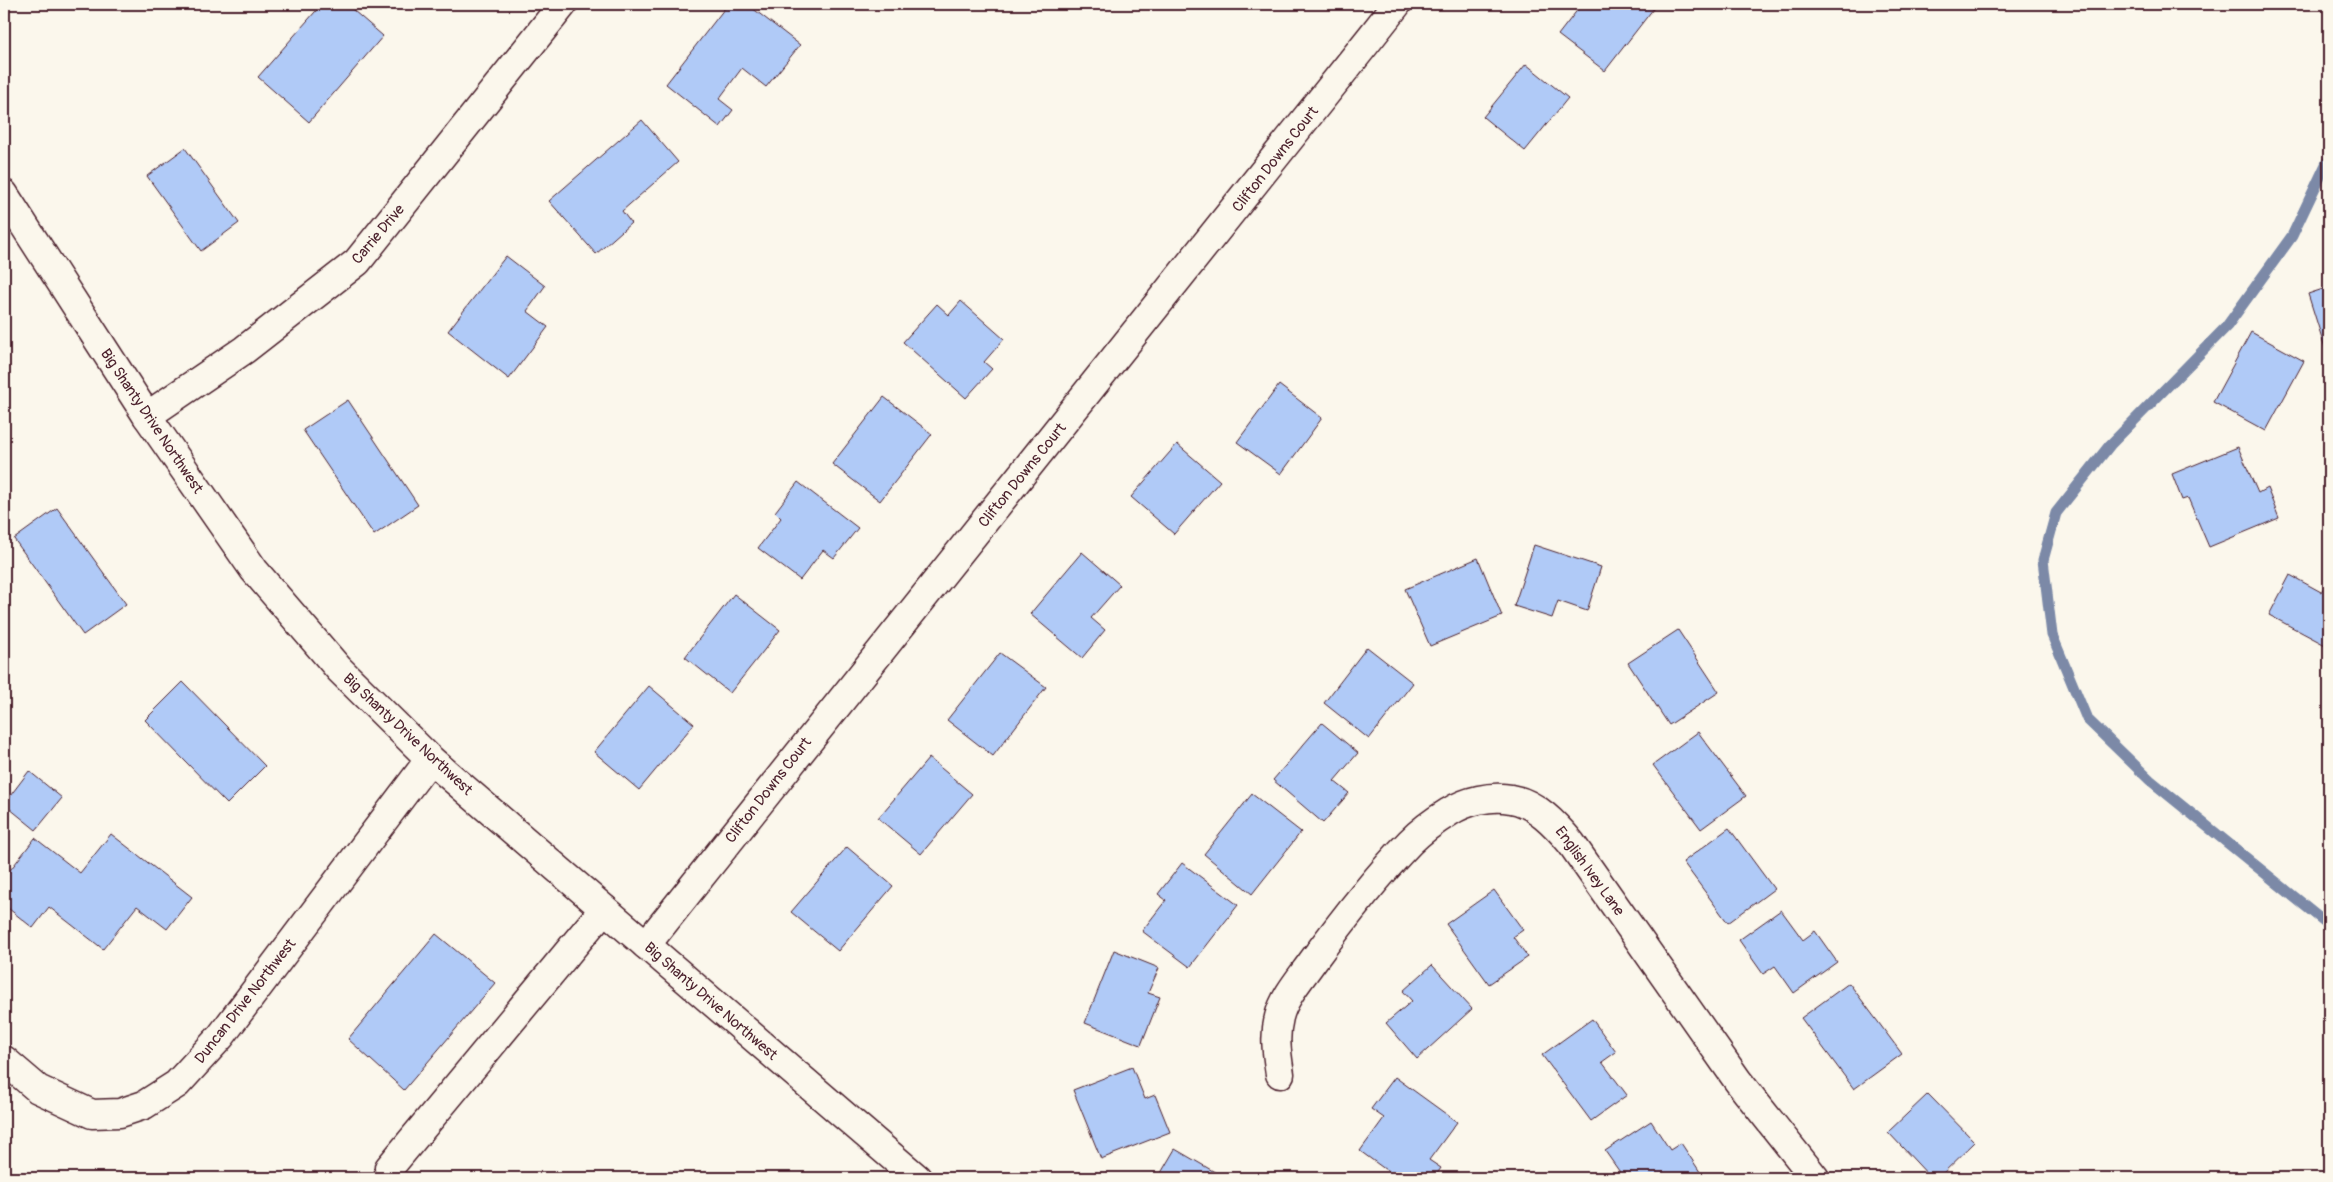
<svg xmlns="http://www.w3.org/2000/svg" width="2333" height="1182" font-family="Pangolin,sans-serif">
	<rect width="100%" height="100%" fill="#fbf7ec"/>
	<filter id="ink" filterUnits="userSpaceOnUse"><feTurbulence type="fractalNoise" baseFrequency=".02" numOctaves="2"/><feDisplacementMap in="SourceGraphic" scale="10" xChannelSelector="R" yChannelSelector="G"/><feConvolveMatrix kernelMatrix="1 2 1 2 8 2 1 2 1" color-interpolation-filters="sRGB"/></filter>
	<g filter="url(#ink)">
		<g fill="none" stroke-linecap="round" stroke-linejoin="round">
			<!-- stream -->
			<path stroke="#7b89a7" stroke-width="11" d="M2329,158l-37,78 -65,90 -117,119 -54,68 -13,47 9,75 35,84 63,61 179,145"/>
		</g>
		<!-- building -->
		<g fill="#b0caf7" stroke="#4a1f2b">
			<path d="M322,4h24l37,32 -74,86 -51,-45z"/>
			<path d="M728,4h19l53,41 -34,42 -24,-19 -23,31 14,11 -13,17 -54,-43z"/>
			<path d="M1582,4h75l-52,67 -47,-36z"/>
			<path d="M1526,64l42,34 -43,53 -42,-34z"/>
			<path d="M642,120l36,42 -56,49 9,12 -35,31 -47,-53z"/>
			<path d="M185,148l54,75 -38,28 -54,-75z"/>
			<path d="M506,256l39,30 -18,25 21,16 -39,52 -61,-48z"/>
			<path d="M2329,287v63l-3,1 -18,-57z"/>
			<path d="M961,301l43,38 -20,23 8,7 -26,29 -63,-56 34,-38 12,11z"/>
			<path d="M2251,332l53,29 -38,70 -53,-29z"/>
			<path d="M1279,385l43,33 -41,56 -44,-32z"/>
			<path d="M884,397l48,37 -52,67 -48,-37z"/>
			<path d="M348,400l70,105 -44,30 -71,-105z"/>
			<path d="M1177,444l43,37 -46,53 -43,-37z"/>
			<path d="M2238,447l20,46 9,-5 12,30 -70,29 -21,-49 -6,2 -10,-26z"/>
			<path d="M798,482l60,46 -24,30 -11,-8 -23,30 -42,-32 23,-30 -6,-6z"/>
			<path d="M57,508l69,96 -43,31 -69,-96z"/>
			<path d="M1534,545l67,22 -14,44 -29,-10 -6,17 -38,-12z"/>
			<path d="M1082,552l38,33 -29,33 14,12 -23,28 -52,-44z"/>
			<path d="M1478,558l24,58 -72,30 -25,-57z"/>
			<path d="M2290,575l31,17 8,-13v68l-60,-32z"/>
			<path d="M734,594l46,36 -50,63 -45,-36z"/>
			<path d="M1678,630l41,62 -50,33 -41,-62z"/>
			<path d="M1367,647l46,36 -44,56 -45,-36z"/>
			<path d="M1000,653l46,34 -53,69 -46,-36z"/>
			<path d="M183,682l82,84 -38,38 -82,-84z"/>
			<path d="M649,686l45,38 -55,66 -45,-38z"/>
			<path d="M1322,723l36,30 -24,28 15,12 -26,30 -50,-43z"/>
			<path d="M1698,732l48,64 -45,33 -48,-64z"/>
			<path d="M929,758l43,36 -51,60 -43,-36z"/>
			<path d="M29,771l33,27 -26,32 -32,-26z"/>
			<path d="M1252,794l49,38 -49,62 -48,-40z"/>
			<path d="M1729,828l45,61 -46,34 -45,-61z"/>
			<path d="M111,834l81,63 -25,32 -30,-23 -34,43 -54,-42 -16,21 -29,-23v-27l31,-40 45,35z"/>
			<path d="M847,847l46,39 -55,65 -47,-39z"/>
			<path d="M1182,863l56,42 -48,62 -48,-36 24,-31 -8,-6z"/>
			<path d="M1494,890l29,40 -10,7 15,20 -39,27 -43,-60z"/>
			<path d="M1781,910l22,30 12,-9 22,31 -43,31 -19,-27 -12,8 -24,-34z"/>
			<path d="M436,934l59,49 -91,107 -56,-51z"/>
			<path d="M1114,950l45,18 -11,25 12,4 -19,48 -56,-22z"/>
			<path d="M1432,965l40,44 -55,50 -31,-36 26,-22 -9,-10z"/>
			<path d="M1849,983l53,71 -48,35 -53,-71z"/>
			<path d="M1592,1019l24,33 -14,10 25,33 -36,26 -49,-66z"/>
			<path d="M1132,1067l13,32 10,-4 15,37 -69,27 -28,-69z"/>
			<path d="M1395,1077l62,45 -28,38 12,8 -7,10h-37l-37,-27 24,-33 -13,-9z"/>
			<path d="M1928,1094l47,48 -37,36h-7l-43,-46z"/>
			<path d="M1651,1121l19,29 11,-7 23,35h-80l-19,-27z"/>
			<path d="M1175,1149l50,29h-67z"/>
		</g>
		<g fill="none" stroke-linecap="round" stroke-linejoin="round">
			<!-- minor casing -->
			<g stroke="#4a1f2b" stroke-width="31">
				<g id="minor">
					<path d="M4,194l143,222 107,154 85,99 91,90 487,419"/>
					<path d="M147,416l97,-66 113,-88 206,-258"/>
					<path d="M646,945c250,-315 503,-626 751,-941"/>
					<path d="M4,1060l34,29 54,25 28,-1 24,-8 33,-21 44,-48 209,-277"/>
					<path d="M1280,1074c-3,-20 -6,-37 -1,-57 5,-20 21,-38 33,-55 30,-41 62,-83 98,-120 11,-11 26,-22 39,-30 17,-11 42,-17 62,-13 25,4 45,26 60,44l167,238 77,97"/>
					<path d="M389,1168l215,-259"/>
				</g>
			</g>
			<!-- minor -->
			<use href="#minor" stroke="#fbf7ec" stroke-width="28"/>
		</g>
	</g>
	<g text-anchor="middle" stroke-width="5" stroke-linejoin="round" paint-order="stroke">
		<!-- street labels -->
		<g font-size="15" fill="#4a1f2b" stroke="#fbf7ec">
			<text transform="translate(1275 159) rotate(-52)" y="5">Clifton Downs Court</text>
			<text transform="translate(378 234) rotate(-50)" y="5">Carrie Drive</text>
			<text transform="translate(152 421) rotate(56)" y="5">Big Shanty Drive Northwest</text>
			<text transform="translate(1022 475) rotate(-51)" y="5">Clifton Downs Court</text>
			<text transform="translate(408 734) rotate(43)" y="5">Big Shanty Drive Northwest</text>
			<text transform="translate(768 790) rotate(-52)" y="5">Clifton Downs Court</text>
			<text transform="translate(1590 871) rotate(54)" y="5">English Ivey Lane</text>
			<text transform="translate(245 1001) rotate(-52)" y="5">Duncan Drive Northwest</text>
			<text transform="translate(711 1001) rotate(41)" y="5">Big Shanty Drive Northwest</text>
		</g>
	</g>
	<!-- margin -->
	<rect width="2333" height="1182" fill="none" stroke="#fbf7ec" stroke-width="20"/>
	<rect x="10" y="10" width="2313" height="1162" fill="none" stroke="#4a1f2b" stroke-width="2" filter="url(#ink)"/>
</svg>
